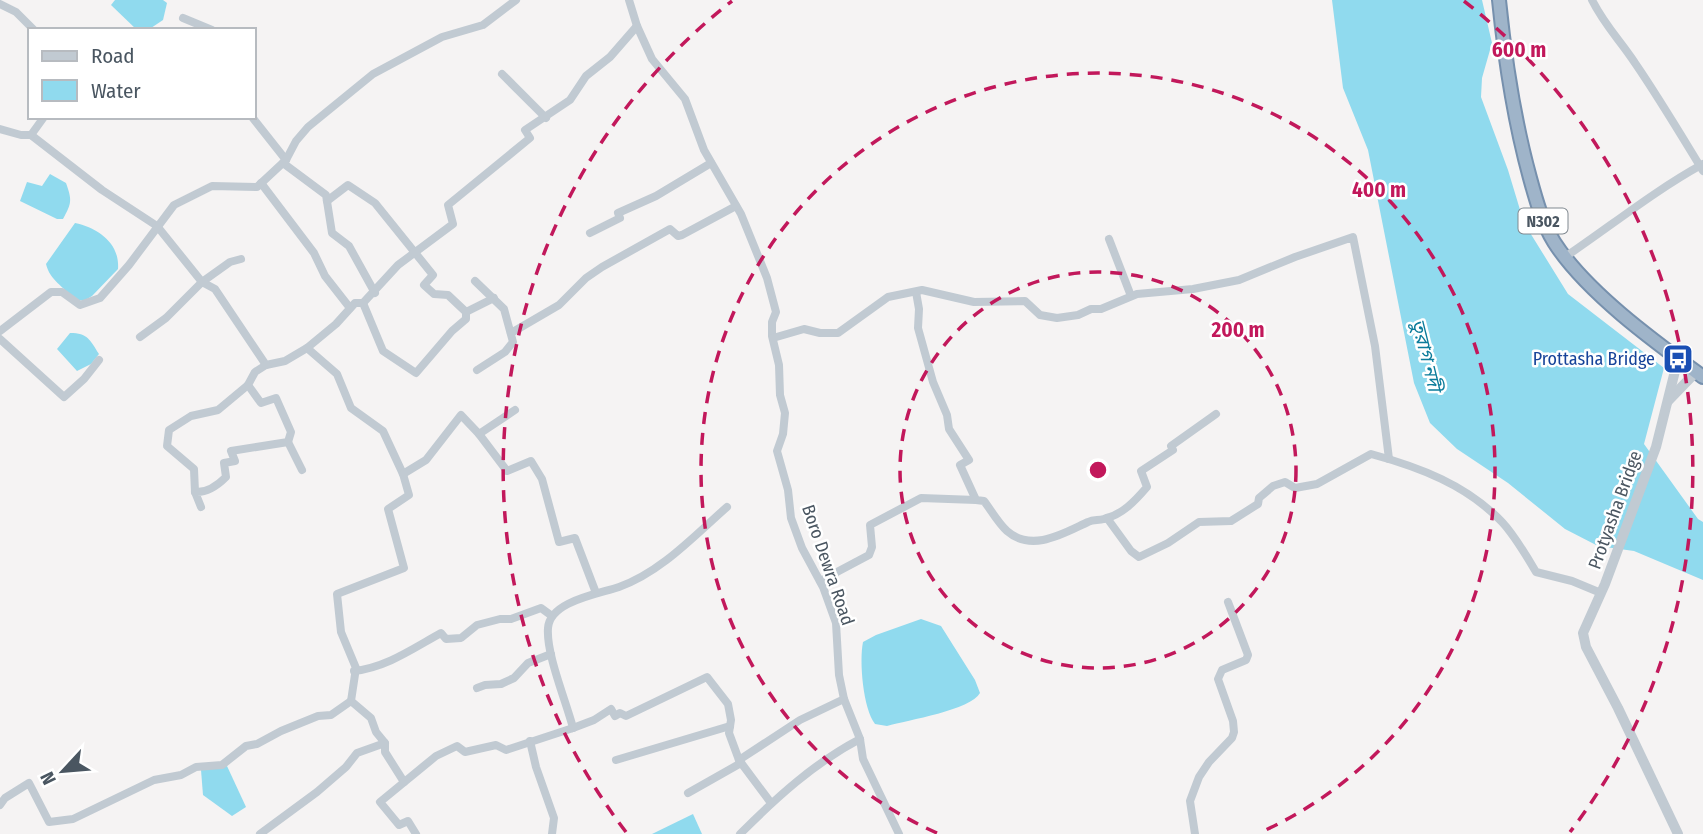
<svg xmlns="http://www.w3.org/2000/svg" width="1703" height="834" font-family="'Fira Sans Condensed','Noto Sans Bengali',sans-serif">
	<rect width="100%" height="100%" fill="#f5f3f3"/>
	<!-- water -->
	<g fill="#90daee">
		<path d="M115,0h48l4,3 -4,17 -15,10h-11l-26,-25z"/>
		<path d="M1332,0h150l10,43 -10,35 -1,19 27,73 16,53 44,71 96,74 -20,76 54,75 5,3v58l-69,-29 -36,-5 -33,-17 -57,-46 -51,-34 -27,-26 -16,-40 -46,-233 -25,-62z"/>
		<path d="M50,174l16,9c6,17 6,20 -3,36h-6l-37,-18 7,-19 15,4z"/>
		<path d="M75,223c23,5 45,20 43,46l-26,27 -8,5 -11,-2c-9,-13 -23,-18 -27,-35z"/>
		<path d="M70,333c18,0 20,7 29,21l-8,10 -14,7 -20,-22z"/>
		<path d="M921,619l20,7 34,54 5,13c-9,17 -72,27 -93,33l-12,-2c-12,-15 -16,-63 -12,-82l13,-7z"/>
		<path d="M227,766l19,41 -14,9 -29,-21 -2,-25z"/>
		<path d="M693,814l9,20h-50z"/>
	</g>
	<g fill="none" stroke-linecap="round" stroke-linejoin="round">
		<!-- trunk casing -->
		<g stroke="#7690ad" stroke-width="16">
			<path id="trunk" d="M1499,0c6,60 15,120 31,178 6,22 12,44 24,64 32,50 101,100 149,135"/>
		</g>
		<!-- minor -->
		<g stroke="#c1cad2" stroke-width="8">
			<path d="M629,0l8,26 15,33 33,40 19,51 37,64 26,64 9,34 -4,10v14l7,29 1,30 5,18 -2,21 -6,17 11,39 3,28 11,30 21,39 13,36 3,52 5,24 16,40 3,20 36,75"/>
			<path d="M1592,0c13,26 28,40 43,63 24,35 46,72 68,108"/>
			<path d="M0,4l16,8 18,18"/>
			<path d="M183,18l29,12"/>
			<path d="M502,74l44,44"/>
			<path d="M252,117l34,43"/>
			<path d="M0,129l21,6h10l71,55 55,36 45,56 28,-20 11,-3"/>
			<path d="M31,135l13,-18"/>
			<path d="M283,163l43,32 6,38 17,13 26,47"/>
			<path d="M261,183l53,70 11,23 25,32"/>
			<path d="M327,201l21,-16 27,18 58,72 -9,10 10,9 14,1 18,17"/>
			<path d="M590,233l30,-15 -2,-5 38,-17 55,-33"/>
			<path d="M1109,239l22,57"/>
			<path d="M1565,257c46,-31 89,-66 138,-93"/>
			<path d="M475,281l29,28 9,33 -8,10 -28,18"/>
			<path d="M916,292l3,17 -1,19 15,54 14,33 2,14 20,31 -9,5 16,35 8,1c7,9 14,22 23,30 25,22 57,2 81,-9 6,-3 10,-1 16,-3 18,-4 31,-18 43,-32l-6,-16 32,-21 -2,-4 45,-32"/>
			<path d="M363,303l35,-38 55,-41 -5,-19 82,-67 -5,-8 45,-30 16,-24 24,-19 27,-31"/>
			<path d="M0,331l51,-39h11l18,13 20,-7 29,-33 45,-60 38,-19 45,1 29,-27 10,-19 12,-14 65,-53 69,-37 41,-12 33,-25"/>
			<path d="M511,333l48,-28 27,-27 16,-11 68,-38 8,7 4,-1 54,-29"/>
			<path d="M140,337l26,-19 36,-36 13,7 51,76 19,-4 22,-13 30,26 14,34 32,23 20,43 6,21 -21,14 16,59 -67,26 4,38 15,36 -5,33 20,17 5,14 9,11v9l19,30"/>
			<path d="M773,338l31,-9 16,4h18l50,-36 34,-7 52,12 51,-1 15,14 17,3 21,-3 13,-6h10l36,-15 56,-5 46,-9 56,-23 58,-20 22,109 14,113"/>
			<path d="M0,339l64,58 20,-18 15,-19"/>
			<path d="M307,348l29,-24 19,-21h8l20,48 33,22 36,-42 14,-12v-7l28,-14"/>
			<path d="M479,434l28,37 24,-10 11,18 17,63 16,-4 21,55"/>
			<path d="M288,442l14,28"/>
			<path d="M403,474l23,-14 35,-45 18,19 36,-24"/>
			<path d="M195,492l-1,-23 -27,-23 2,-16 22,-14 27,-6 30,-25"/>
			<path d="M201,507l-6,-15c13,1 23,-7 31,-15l-2,-14 11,-2 -4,-10 57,-9 3,-10 -15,-34 -15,5 -13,-18 7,-13 11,-7"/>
			<path d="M1107,518l24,33 8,6 29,-14 31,-21 32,-1 27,-17 1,-6 14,-12 12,-4 10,6 22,-4 54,-30c48,13 96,31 131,68 13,14 24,33 34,50l36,9 29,12"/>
			<path d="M820,581l49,-26 3,-8 -2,-22 51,-27 55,2"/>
			<path d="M354,671c33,-4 58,-22 87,-38l5,6 15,-1 16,-13 23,-6h11l30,-11 11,8"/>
			<path d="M477,688l8,-3 16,-1 13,-6 14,-15 23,-9"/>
			<path d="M573,728l21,-8 17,-11 4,7 5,-3 6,3 81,-39 21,27 3,16 -2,13 10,27"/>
			<path d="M530,741l6,26 18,51 -2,16"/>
			<path d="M616,760l114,-34"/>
			<path d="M688,793l53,-30"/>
			<path d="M771,803l-32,-43 61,-40 44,-21"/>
			<path d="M0,805l5,-7 24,-15 20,39 24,-3 81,-39 27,-5 15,-8 26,-2 24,-19 11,-2 24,-13 37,-15 13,-1 20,-14"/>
			<path d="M260,834l57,-42 29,-25 11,-14 28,-10"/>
			<path d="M416,834l-8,-13 -9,4 -19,-23 56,-46 21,-10 8,6 31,-7 10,5 67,-22c-7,-27 -27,-74 -25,-100 2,-27 51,-34 71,-41 42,-15 75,-51 108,-80"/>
			<path d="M740,834c36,-36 74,-71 120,-95"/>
			<path d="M1195,834l-5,-33 9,-24 10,-15 23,-24 2,-6 -1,-11 -15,-42 4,-9 24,-10 2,-5 -20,-53"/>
		</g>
		<!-- tertiary -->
		<g stroke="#c1cad2" stroke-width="10">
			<path d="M1668,401l28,-29"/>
			<path d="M1678,834l-60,-126 -32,-61 -3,-14 22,-49 51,-137 22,-88"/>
		</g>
		<!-- trunk -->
		<use href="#trunk" stroke="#9fb4c9" stroke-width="12"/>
	</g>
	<!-- distance rings -->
	<g fill="none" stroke="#c2185b" stroke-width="3.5" stroke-dasharray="12 9">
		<circle cx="1098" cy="470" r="198"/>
		<path d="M937 833A397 397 0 1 1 1259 833"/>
		<path d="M626 832A595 595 0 0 1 732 1M1464 1A595 595 0 0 1 1570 832"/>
	</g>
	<!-- icons -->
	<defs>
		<g id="bus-square" transform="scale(1.575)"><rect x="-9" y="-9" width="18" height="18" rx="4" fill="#1a4fb4" stroke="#fff"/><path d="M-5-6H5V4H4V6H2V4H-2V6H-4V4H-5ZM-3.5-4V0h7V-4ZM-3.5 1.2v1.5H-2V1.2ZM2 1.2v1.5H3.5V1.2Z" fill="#fff"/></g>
	</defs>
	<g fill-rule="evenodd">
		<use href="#bus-square" x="1678" y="359"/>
	</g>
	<g text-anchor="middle" stroke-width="5" stroke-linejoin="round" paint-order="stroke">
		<!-- shield labels -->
		<rect fill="#fff" stroke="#808990" stroke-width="2" x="1518.5" y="208.5" width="49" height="25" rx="5"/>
		<g font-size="16" font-weight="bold" fill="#4a5661">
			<text x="1543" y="227">N302</text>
		</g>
		<!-- transit labels -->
		<g font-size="18" fill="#164399" stroke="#fff" text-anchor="end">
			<text x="1655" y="365">Prottasha Bridge</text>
		</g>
		<!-- street labels -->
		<g font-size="18" fill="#4a5661" stroke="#fff">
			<text transform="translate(1615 510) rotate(-70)" y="6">Protyasha Bridge</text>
			<text transform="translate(828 565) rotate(71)" y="6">Boro Dewra Road</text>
		</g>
		<!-- water labels -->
		<g font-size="19" font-style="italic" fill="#0c7c9b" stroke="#fff">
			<text transform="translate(1427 355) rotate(76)" y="7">তুরাগ নদী</text>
		</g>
	</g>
	<circle cx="1098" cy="470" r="10" fill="#c2185b" stroke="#fff" stroke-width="3.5"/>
	<g font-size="21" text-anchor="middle" font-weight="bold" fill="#c2185b" stroke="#fff" stroke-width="5" stroke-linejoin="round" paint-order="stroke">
		<text x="1519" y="57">600 m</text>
		<text x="1379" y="197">400 m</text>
		<text x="1238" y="337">200 m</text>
	</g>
	<!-- legend -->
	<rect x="28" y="28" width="228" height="91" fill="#ffffff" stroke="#b7bbc0" stroke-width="2"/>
	<rect x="42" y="51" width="35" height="10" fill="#c1cad2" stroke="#b7bbc0" stroke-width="2"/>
	<text x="91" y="63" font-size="21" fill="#4a5661">Road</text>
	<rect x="42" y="80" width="35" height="21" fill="#90daee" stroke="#b7bbc0" stroke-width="2"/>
	<text x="91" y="98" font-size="21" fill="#4a5661">Water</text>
	<!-- north arrow -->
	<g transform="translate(63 771) rotate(244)" stroke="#ffffff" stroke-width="5" paint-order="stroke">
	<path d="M0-5L12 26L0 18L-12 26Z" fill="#4a5661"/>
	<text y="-10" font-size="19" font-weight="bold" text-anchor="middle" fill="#4a5661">N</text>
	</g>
</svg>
